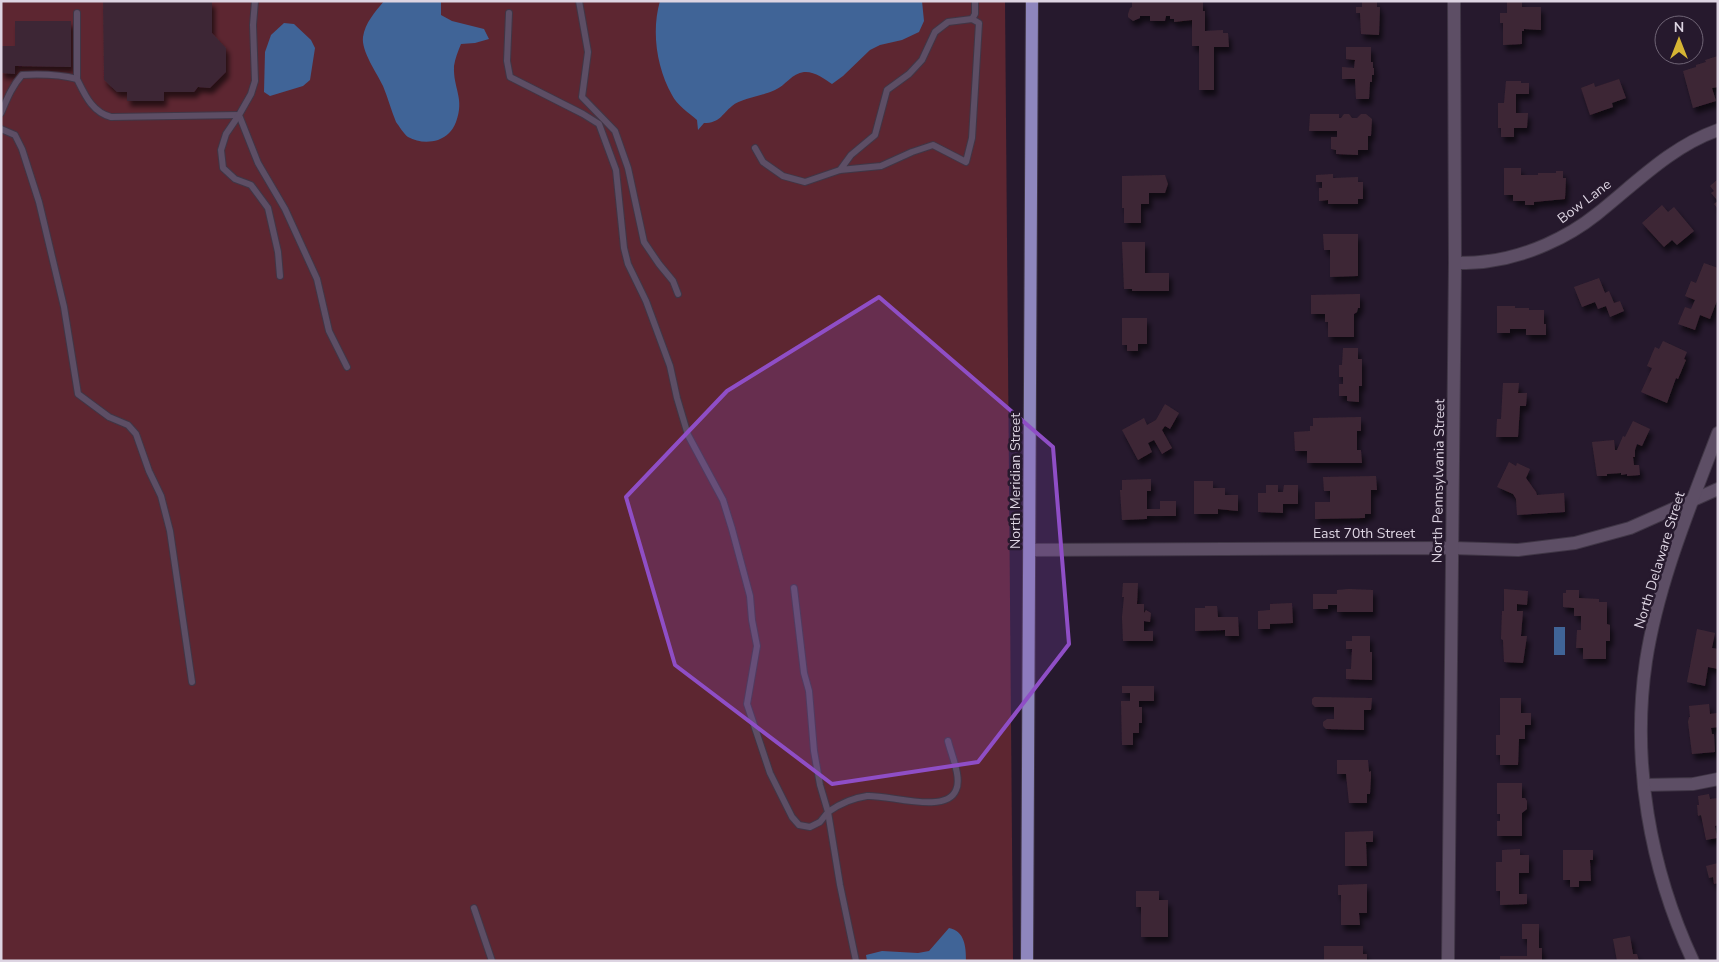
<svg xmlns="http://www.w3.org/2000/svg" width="1719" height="962" font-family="'Nunito Sans',sans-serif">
	<defs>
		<filter id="shadow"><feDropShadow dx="3" dy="5.5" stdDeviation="2.5" flood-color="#0009"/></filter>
	</defs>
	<rect width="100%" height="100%" fill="#26192d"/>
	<!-- green -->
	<path fill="#5d2631" d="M1,1h1004l8,960h-1012z"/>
	<!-- water -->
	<g fill="#406497">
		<path d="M384,1h57v14l11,6 32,8 5,10 -14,4 -14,1c-3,7 -6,15 -7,22 -1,23 11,32 2,56 -4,10 -9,14 -18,18 -10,3 -21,2 -30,-3 -4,-3 -9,-11 -12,-15 -5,-12 -8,-24 -13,-36 -6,-13 -22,-35 -20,-49 2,-14 12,-25 21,-36z"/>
		<path d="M660,1h262l2,20 -5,11 -17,8 -22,5 -10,5 -27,26 -11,8c-7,-5 -18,-13 -28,-12 -12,1 -19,14 -29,18 -12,6 -33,8 -43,16 -11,9 -12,17 -28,17l-6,7 -1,-10c-8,-7 -20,-15 -25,-25 -15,-27 -21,-63 -12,-94z"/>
		<path d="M284,23l10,1 17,16 4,8 -5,32 -7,6 -33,10 -6,-4 1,-40 6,-17z"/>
		<rect x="1554" y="627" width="11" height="28"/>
		<path d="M949,928c16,3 17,19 17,33h-99l-1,-6 16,-4 36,2 11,-2z"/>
	</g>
	<!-- building -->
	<g fill="#3e2735" filter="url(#shadow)">
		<path d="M103,1h109v32l14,15v24l-16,16 -12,-1 -4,5h-30v9h-37v-9h-10l-13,-12z"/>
		<path d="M1132,1h71v10h2v20l18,-1v3h5l1,14h-15v43h-15v-44h-7v-26l-18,2v-3h-4v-3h-4l-1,5h-15v-5h-10v2l-7,3 -5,-4v-3l2,-6 2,-1z"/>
		<path d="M1362,1h15v6h3l-1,28 -18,-1 -1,-21h-4v-6h6z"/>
		<path d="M1507,1h15v6h19v23l-17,-1v2h-2v13l-19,1v-22h-3v-10h7z"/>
		<path d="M15,21h56v46l-56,-1v8l-14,-1v-27h14z"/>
		<path d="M1346,47h25v15h2v6h1v7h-2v7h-2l-1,17h-13l-1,-20h-13v-12l12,1 1,-8 -9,-1z"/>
		<path d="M1718,56v31l-6,1 4,13 -23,7 -10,-37 13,-4v-2l10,-3 -1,-2z"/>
		<path d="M1619,79l7,19 -14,5 1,4 -23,8 -9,-27 13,-5 1,4z"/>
		<path d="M1506,81h15v2h8v11h-13v19h12l-1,15h-13v9h-13v-9h-3v-25h6z"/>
		<path d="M1310,114h29v4h2l3,-4h5l3,4h5l4,-4h5l6,5 -1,17h-3v14h-10v5l-22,-1v-4l-5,-1v-12h6v-6h-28z"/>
		<path d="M1504,168h17v7h17v-2h18v-2h7v7h3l-1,21 -31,3v3h-9v-4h-12v-6h-9z"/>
		<path d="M1333,174v4l25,-1v5h5v17h-5v5h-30v-4l-9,1v-13h3v-6h-6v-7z"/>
		<path d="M1165,175l3,9 -3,9h-16v11h-8v19h-17v-15h-2v-32z"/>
		<path d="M1718,179v30l-4,-5 4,-3 -7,-8 3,-2 -4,-5z"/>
		<path d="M1662,205l6,7 6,-5 20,24 -17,14 -5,-5 -8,7 -22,-24z"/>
		<path d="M1323,234h35v42l-28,1v-27h-6z"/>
		<path d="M1122,242h23v31h24v18h-37v-2h-8z"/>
		<path d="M1704,263l14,5v30l-8,21 -10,-4 -5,15 -17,-6 7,-17 6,2 4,-9 -10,-4 6,-15 5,2z"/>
		<path d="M1599,278l6,15 4,-2 5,12 6,-2 4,10 -14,6 -4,-11 -8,3 -3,-7 -13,5 -8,-20z"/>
		<path d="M1360,294v14h-2l-1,4 -3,2v23h-26v-15h-3v-8h-14v-19z"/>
		<path d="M1497,306h18v2h14v2h15v14h2v11h-20v-6h-16v4h-13z"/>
		<path d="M1122,318h25v26h-9v7h-11v-6h-5z"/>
		<path d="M1663,341l24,11 -3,7 2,1 -8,19 -2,-1 -9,25 -26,-11 11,-24 -5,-2 8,-19 4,2z"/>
		<path d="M1343,348h15v11h4v27h-3v16l-12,-1v-5h-8v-12h4v-7h-4v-12h3z"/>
		<path d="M1503,383h16l-1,10h9l-1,13h-6l-2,31h-22l1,-18h4z"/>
		<path d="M1165,404l14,9 -9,16 -5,-3 -3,4 10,18 -10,6 -8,-14 -6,3 4,9 -14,8 -16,-30 22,-12 3,7 9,-5z"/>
		<path d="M1361,417v14h-4v19h4l1,13h-55v-12h-12l-1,-19 16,-1v-5h3v-8z"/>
		<path d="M1633,421l17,8 -8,17 -5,-2 -2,6v7h-2l1,8h5l1,10 -13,1v-2l-6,1v-2l-14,1v2h-10l-5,-34 22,-2 1,10h2l6,-14 2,1z"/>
		<path d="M1509,462l7,4 1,-3 13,6 -4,9 10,14 1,3 27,-2 1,19 -48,3 -1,-16 -3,-5 -16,-7z"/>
		<path d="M1376,476l1,14h-6v24h-6v4l-50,1v-17h15v-11h-6l-1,-14z"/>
		<path d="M1151,479v12h-4v18h13v-8h16v15h-29v3l-25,1 -2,-30h2v-10z"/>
		<path d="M1194,481h19v7h12v7h13v16l-20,-2v5h-24z"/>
		<path d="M1266,485h12v7h5l1,-7h14v19h-15v9l-25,-1v-19h8z"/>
		<path d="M1123,583h15l-1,21h7v9l2,-3 5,3 -1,9 -6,-1v10h9v10h-30l-1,-24 2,-20h-2z"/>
		<path d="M1349,589l24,1v22h-36v-7h-9v4h-15v-15h24v-4z"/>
		<path d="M1504,589l24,2 -1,14 -10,-1v7h6l-2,25h6l-4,27 -19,-1 -1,-22 -2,-1 1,-28h2z"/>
		<path d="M1566,590h13v8l20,1v3h8v22l3,1v16h-4v18h-23v-11h-7l1,-18h4v-14h-7v-8l-11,-1v-14h3z"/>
		<path d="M1292,603l1,20 -23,1v5h-12v-18l12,-1v-6z"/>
		<path d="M1205,606h12l1,11h20l1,19h-14v-6l-30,1v-23h10z"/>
		<path d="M1697,629l18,4 -3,15 6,1v20l-10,-2 -3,19 -18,-4z"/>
		<path d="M1352,636h18v16h2v28l-26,-1v-10h5l1,-20h-6v-8h6z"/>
		<path d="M1122,686h32v15h-15v6h3v16h-3v10h-6v12h-11l-1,-44h9v-8h-8z"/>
		<path d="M1314,697l58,1 -1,12h-7v20l-38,-1 -3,-3v-4l4,-3h7v-12h-19l-3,-3v-5z"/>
		<path d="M1500,698h21v15h10v12h-6v14h-6l-1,26h-18v-10h-4v-20h4z"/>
		<path d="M1709,704l1,10 7,-1 1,14 -7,1 1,6h2l1,18 -23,2 -4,-32 1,-5h1l-1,-11z"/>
		<path d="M1337,760h31l1,12 2,-1v6l-1,17h-3v9h-18l-3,-29h-9z"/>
		<path d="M1497,783h25v15h3l2,3v8l-5,4v23h-25v-15h3v-7h-3z"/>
		<path d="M1709,794l1,5 8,-1v27l-3,1 2,12 -11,2 -5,-25 -3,1 -1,-11h2l-1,-9z"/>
		<path d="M1373,831v11h-7l1,24h-22v-34z"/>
		<path d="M1520,849v6h9v18h-10v21h8v10l-27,1v-14h-4v-29h6v-12z"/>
		<path d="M1563,850h30v10h-3l1,21h-12v6h-9v-7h-7z"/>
		<path d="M1718,863v20l-4,1 -1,-7 -4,1 -3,-12z"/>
		<path d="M1367,884v29h-8l1,12h-19v-30h-3v-10z"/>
		<path d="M1136,891h23v9h9v37h-27v-30h-5z"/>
		<path d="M1522,924h17v24h3v13h-42v-5h27v-17h-5z"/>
		<path d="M1630,936l3,18h4l2,7h-22l-4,-22z"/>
		<path d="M1324,946h39v8h4v7h-43z"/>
	</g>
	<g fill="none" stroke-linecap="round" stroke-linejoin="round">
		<!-- service casing -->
		<g stroke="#403646" stroke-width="8">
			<g id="service">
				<path d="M255,1l-2,24 2,56 -4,13 -12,21 19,48 27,46 32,70 12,52 18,36"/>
				<path d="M579,1l9,51 -6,45 33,34 13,37 16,74 15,22 14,17 5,13"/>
				<path d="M509,13l-2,48 3,16 73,37 16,10 17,46 8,78 4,16 18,37 24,65 7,32 11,37 35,65 9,29 18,67 2,24 5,26 -10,58 23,69 22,44 7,8 11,2 10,-5 8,-10 -8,-27 -6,-34 -5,-60 -5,-18 -10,-85"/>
				<path d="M972,19l3,-5v-13"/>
				<path d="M77,79v-66"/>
				<path d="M1,113c6,-14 11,-27 21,-38 19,-1 36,-1 55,4 8,16 15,33 34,38l128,-2"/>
				<path d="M239,115l-13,19 -5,16 2,18 12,11 16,6 17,23 10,44 2,24"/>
				<path d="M1,129l14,6 7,14 17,53 25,105 14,87 31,23 19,8 8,9 13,37 12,25 9,35 22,151"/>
				<path d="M755,148l8,14 20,14 22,6 35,-12 41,-4 31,-14 21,-7 33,17 6,-24 7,-115 -7,-4 -24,3 -13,10 -13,28 -13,14 -22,16 -12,45 -24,20 -11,15"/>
				<path d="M474,908l18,53"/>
				<path d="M856,961l-16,-76 -12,-73c13,-9 24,-14 39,-16 20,-2 79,19 89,-6 6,-12 -5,-36 -8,-49"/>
			</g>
		</g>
		<!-- minor casing -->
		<g stroke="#403646" stroke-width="14">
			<g id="minor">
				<path d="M1455,263c11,0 23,0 34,-2 38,-5 78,-23 108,-47 38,-30 73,-67 121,-84"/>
				<path d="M1030,550l422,-2 66,2 57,-7 55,-15 88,-39"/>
				<path d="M1644,785l49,-1 25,-5"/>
				<path d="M1448,961l7,-698 -1,-262"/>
				<path d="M1693,961c-43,-92 -62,-199 -47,-300 12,-78 44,-154 72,-228"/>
			</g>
		</g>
		<!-- primary casing -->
		<g stroke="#403646" stroke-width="14">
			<path id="primary" d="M1027,961l5,-960"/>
		</g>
		<!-- service -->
		<use href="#service" stroke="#5d4e65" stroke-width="6"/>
		<!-- minor -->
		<use href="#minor" stroke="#5d4e65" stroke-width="12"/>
		<!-- primary -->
		<use href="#primary" stroke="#8e86bd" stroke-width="12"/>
	</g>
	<!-- marked area -->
	<path fill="#8f4ec6" fill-opacity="0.2" stroke="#8f4ec6" stroke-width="4" stroke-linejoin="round" d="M879,297l174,150 16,197 -91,118 -146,22 -157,-119 -49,-168 101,-106z"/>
	<g text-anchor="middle" stroke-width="5" stroke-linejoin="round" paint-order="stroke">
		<!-- street labels -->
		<g font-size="14" fill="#ddd4e2" stroke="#26192d">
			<text transform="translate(1584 201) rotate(-37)" y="5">Bow Lane</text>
			<text transform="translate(1015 481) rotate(-90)" y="5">North Meridian Street</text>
			<text transform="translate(1438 481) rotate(-89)" y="5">North Pennsylvania Street</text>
			<text x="1364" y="538">East 70th Street</text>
			<text transform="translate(1659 560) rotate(-73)" y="5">North Delaware Street</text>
		</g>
	</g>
	<!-- border -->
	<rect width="1719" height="962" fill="none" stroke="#ddd4e2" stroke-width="5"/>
	<!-- north arrow -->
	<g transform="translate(1679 40)"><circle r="24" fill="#26192d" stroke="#6f6475"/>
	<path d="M0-4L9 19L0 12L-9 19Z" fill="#d6b534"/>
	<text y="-8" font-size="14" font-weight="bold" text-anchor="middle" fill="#ddd4e2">N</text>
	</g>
</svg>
